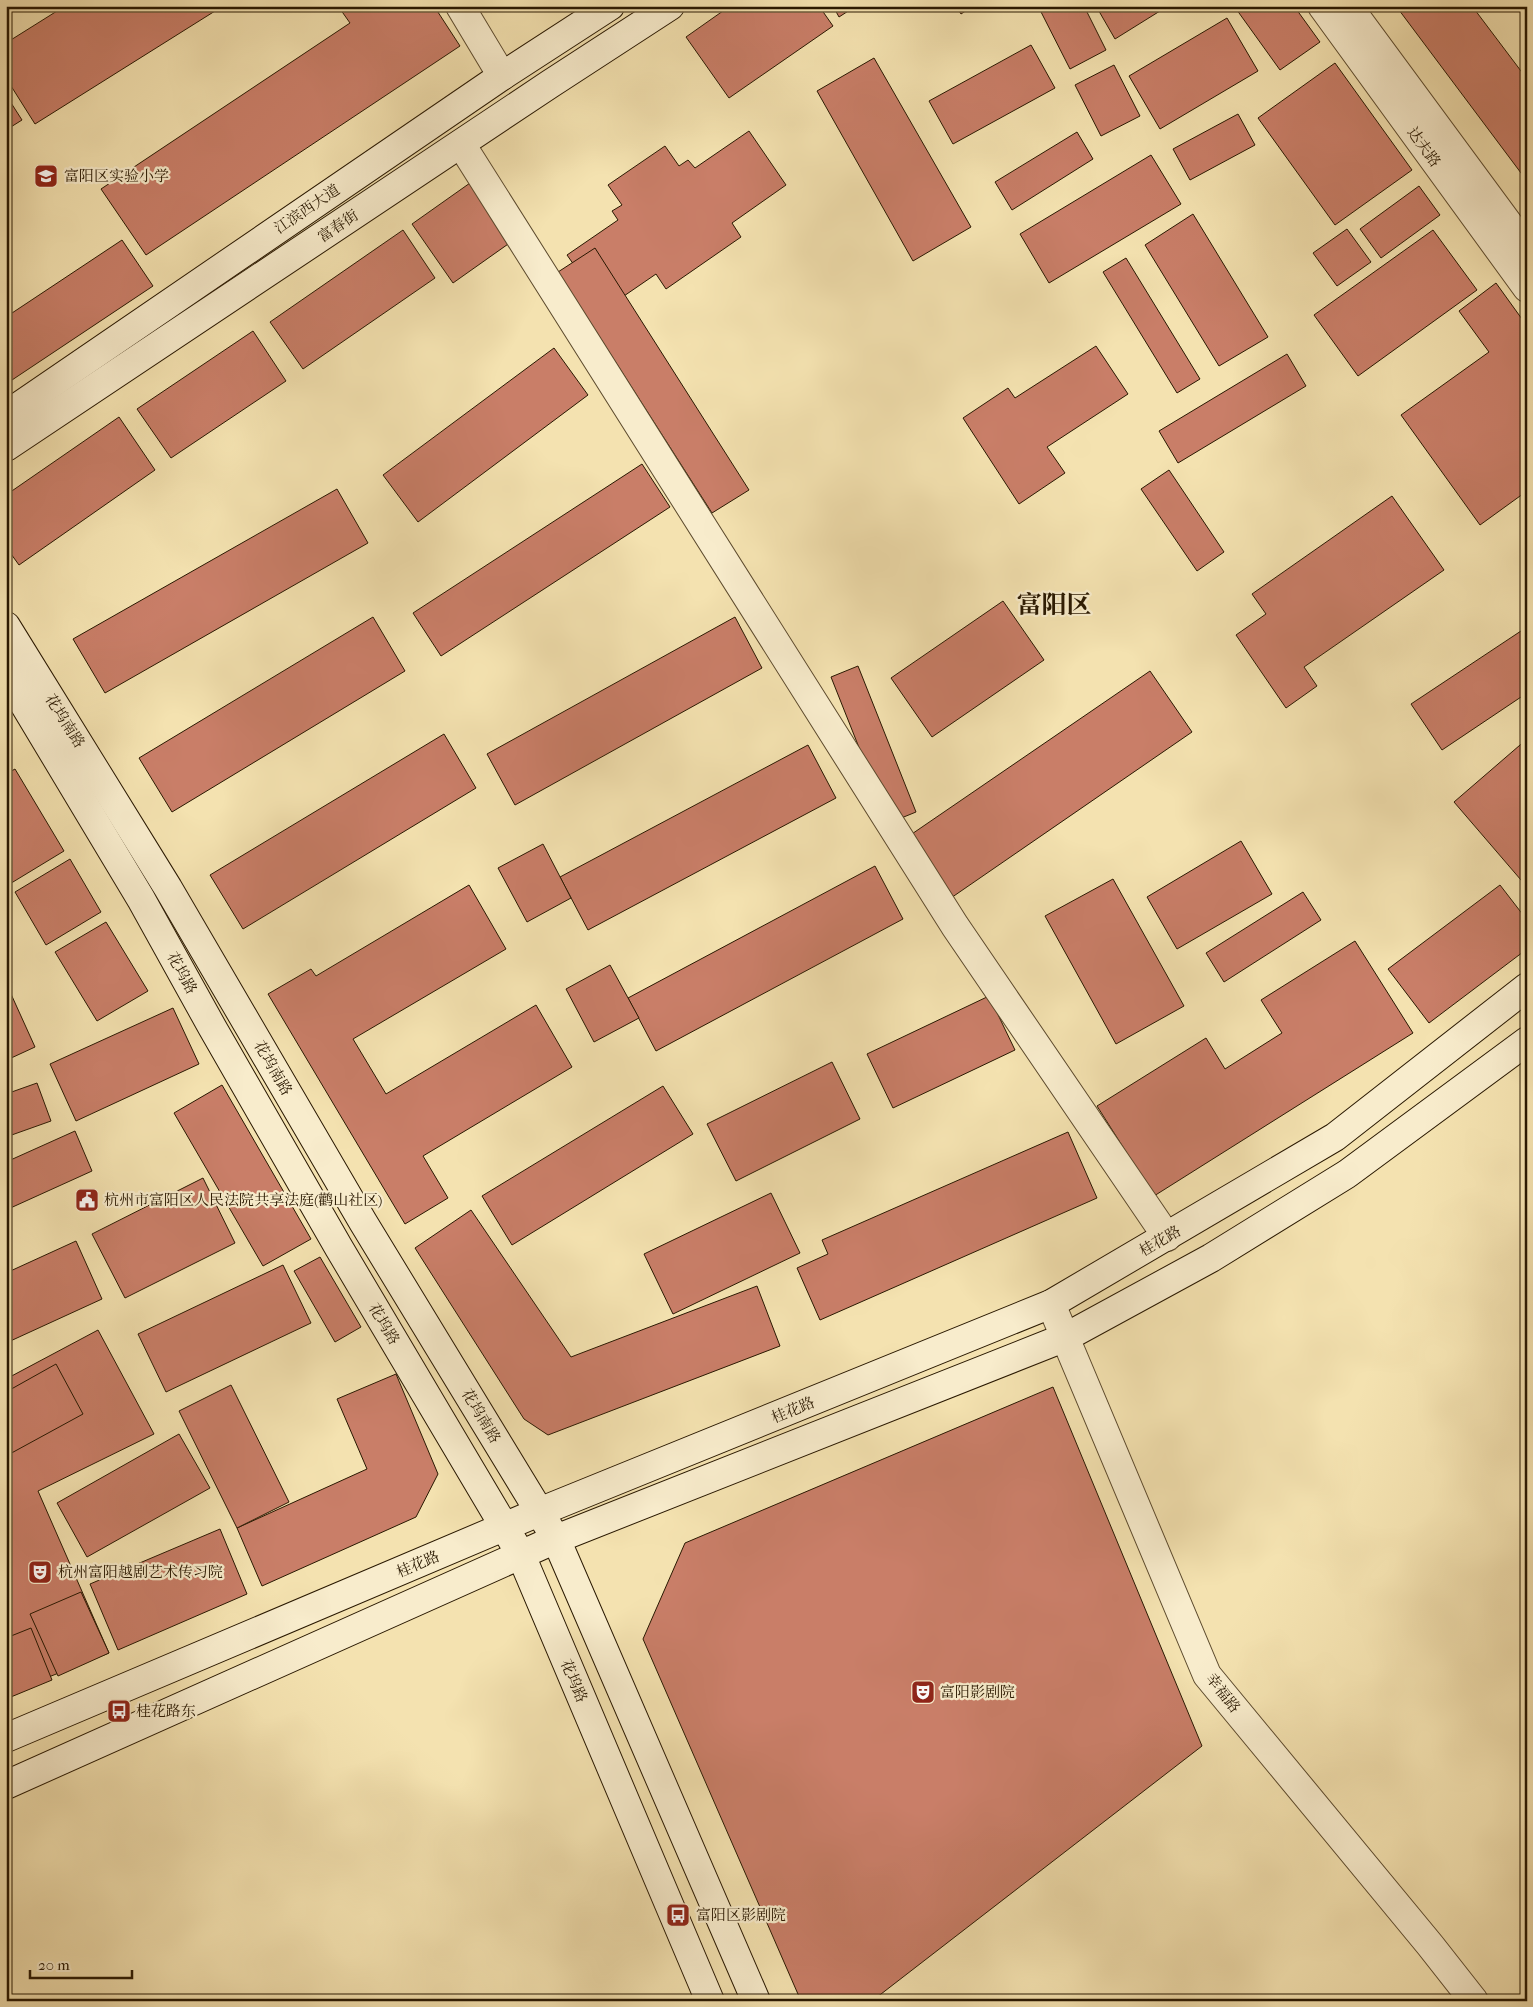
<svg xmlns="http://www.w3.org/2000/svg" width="1533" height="2007" font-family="'IM FELL French Canon','Noto Serif SC',serif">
	<rect width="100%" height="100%" fill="#f4e2b0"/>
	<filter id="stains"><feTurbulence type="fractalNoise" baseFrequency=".004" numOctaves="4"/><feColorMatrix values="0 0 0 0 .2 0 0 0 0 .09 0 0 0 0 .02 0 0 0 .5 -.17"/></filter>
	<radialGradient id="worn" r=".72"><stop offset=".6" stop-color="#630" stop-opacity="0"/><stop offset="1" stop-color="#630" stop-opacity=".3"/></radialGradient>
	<!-- building -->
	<g fill="#c97e68" stroke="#291801">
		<path d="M65,6h158l-188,118 -29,-46v-35z"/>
		<path d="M338,6h96l26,40 -314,209 -45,-66 249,-166z"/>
		<path d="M730,6h89l14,20 -104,72 -43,-61z"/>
		<path d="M833,6h23l-17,11z"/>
		<path d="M956,6h17l-12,8z"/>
		<path d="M1038,6h46l22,44 -36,19z"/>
		<path d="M1096,6h72l-53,33z"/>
		<path d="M1234,6h60l26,36 -40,28z"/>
		<path d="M1396,6h76l55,73v102z"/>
		<path d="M1227,18l31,53 -98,58 -31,-53z"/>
		<path d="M1031,45l24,43 -102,56 -24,-43z"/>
		<path d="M874,58l97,169 -58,34 -96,-170z"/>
		<path d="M1335,63l77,107 -77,55 -77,-107z"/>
		<path d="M1114,65l26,51 -39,20 -26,-51z"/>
		<path d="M6,95l16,25 -16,10z"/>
		<path d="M1238,114l17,31 -65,35 -17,-31z"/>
		<path d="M749,131l37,54 -54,38 9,14 -75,52 -10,-15 -51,35 -38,-54 51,-35 -6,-9 10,-6 -14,-20 57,-39 14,20 9,-6 7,8z"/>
		<path d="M1077,132l16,27 -81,51 -17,-28z"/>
		<path d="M1151,155l30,49 -132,79 -29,-49z"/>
		<path d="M470,183l41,59 -58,41 -41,-59z"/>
		<path d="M1419,186l21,29 -59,43 -21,-29z"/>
		<path d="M1193,214l75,123 -49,29 -74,-121z"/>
		<path d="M1347,229l24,33 -34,24 -24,-33z"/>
		<path d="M403,230l32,48 -132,91 -33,-47z"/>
		<path d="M1433,230l44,60 -119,86 -44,-61z"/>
		<path d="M122,240l31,46 -147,98v-67z"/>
		<path d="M595,248l154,242 -37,23 -154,-241z"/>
		<path d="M1126,258l74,121 -23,14 -74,-121z"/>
		<path d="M1496,283l31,43v165l-47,34 -79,-110 88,-63 -30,-41z"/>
		<path d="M253,331l33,50 -115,77 -34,-49z"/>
		<path d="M1096,346l32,48 -81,53 18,26 -46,31 -56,-86 45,-30 7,10z"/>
		<path d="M554,348l34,47 -170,127 -35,-47z"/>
		<path d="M1287,354l19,32 -128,77 -19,-32z"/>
		<path d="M119,417l36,53 -136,95 -13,-18v-52z"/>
		<path d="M642,464l28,43 -229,149 -28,-43z"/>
		<path d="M1169,470l55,82 -27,19 -56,-82z"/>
		<path d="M337,489l31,54 -263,150 -32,-54z"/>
		<path d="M1392,496l52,74 -140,97 13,19 -31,22 -50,-73 30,-21 -14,-20z"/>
		<path d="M1003,601l41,59 -112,77 -41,-59z"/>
		<path d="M373,617l32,54 -233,141 -33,-54z"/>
		<path d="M735,617l27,51 -247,137 -28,-51z"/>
		<path d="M1527,627v66l-85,57 -31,-46z"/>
		<path d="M858,666l58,146 -27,11 -58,-146z"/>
		<path d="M1150,671l42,61 -244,168 -42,-62z"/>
		<path d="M444,734l32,54 -233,141 -33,-54z"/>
		<path d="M1527,739v148l-73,-85z"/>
		<path d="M808,745l28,53 -248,132 -28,-53z"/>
		<path d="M15,769l49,82 -56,34 -2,-3v-108z"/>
		<path d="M1241,841l31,53 -95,55 -30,-52z"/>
		<path d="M543,844l28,54 -44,24 -29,-54z"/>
		<path d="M70,859l31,53 -55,33 -31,-53z"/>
		<path d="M875,866l28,53 -247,132 -28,-53z"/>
		<path d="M1113,879l71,127 -68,38 -71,-128z"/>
		<path d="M469,885l37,64 -153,90 33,55 150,-89 36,62 -149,89 25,42 -43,26 -137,-230 43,-25 5,7z"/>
		<path d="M1500,885l27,35v29l-98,74 -41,-54z"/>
		<path d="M1303,892l18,28 -97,62 -18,-29z"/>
		<path d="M106,922l42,69 -51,30 -42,-69z"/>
		<path d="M1355,941l58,92 -259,163 -57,-90 109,-68 19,31 57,-36 -21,-33z"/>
		<path d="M610,965l29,53 -45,24 -28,-53z"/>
		<path d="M6,983l29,64 -26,12 -3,-5z"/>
		<path d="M989,996l26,54 -122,58 -26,-54z"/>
		<path d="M173,1008l26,56 -123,57 -26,-57z"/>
		<path d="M832,1062l28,57 -124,62 -29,-57z"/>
		<path d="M37,1083l14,38 -45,16v-43z"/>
		<path d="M222,1085l89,154 -48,27 -89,-153z"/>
		<path d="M663,1086l30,48 -181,111 -30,-49z"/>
		<path d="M75,1131l17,40 -86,39v-48z"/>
		<path d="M1068,1132l29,66 -277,122 -23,-52 31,-14 -6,-14z"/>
		<path d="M203,1178l32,65 -110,55 -33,-64z"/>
		<path d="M771,1193l29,60 -127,61 -29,-60z"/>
		<path d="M471,1210l100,147 186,-71 23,60 -232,89 -24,-16 -109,-171z"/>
		<path d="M76,1241l26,58 -96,44v-70z"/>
		<path d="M320,1257l41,70 -26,15 -41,-71z"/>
		<path d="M283,1265l28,58 -145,69 -28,-58z"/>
		<path d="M98,1330l56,104 -116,57 71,162 -103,41v-315z"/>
		<path d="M56,1364l27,50 -77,42v-64z"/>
		<path d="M396,1374l42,100 -22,43 -154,69 -25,-58 130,-59 -30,-70z"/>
		<path d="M231,1385l58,117 -52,26 -58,-117z"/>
		<path d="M1053,1387l149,359 -330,255h-71l-158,-362 42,-96z"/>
		<path d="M179,1434l31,54 -123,69 -30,-54z"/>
		<path d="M220,1529l27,65 -129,56 -28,-66z"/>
		<path d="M81,1592l28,61 -51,23 -28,-62z"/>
		<path d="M31,1628l21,52 -46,19v-61z"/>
	</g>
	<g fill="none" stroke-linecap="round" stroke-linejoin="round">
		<!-- minor casing -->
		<g stroke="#5c4a2d" stroke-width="30">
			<g id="minor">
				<path d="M460,6l42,70"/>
				<path d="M461,144l494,782 212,311"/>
				<path d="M1051,1304l156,371 223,270 44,56"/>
			</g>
		</g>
		<!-- tertiary casing -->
		<g stroke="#5c4a2d" stroke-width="30">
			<g id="tertiary">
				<path d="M1322,6l205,282"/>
				<path d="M1348,6l179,243"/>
			</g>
		</g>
		<!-- secondary casing -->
		<g stroke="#291801" stroke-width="30">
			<g id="secondary">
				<path d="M6,415l496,-339 108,-70"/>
				<path d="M6,447l544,-363 120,-78"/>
				<path d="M6,626l162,262 195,334 193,317 200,462"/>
				<path d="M6,674l135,225 71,128 127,221 182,307 189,446"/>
				<path d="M6,1738l533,-226 512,-208 284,-167 192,-150"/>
				<path d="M6,1785l550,-246 510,-202 145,-79 136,-84 180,-133"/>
			</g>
		</g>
		<!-- minor -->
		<use href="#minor" stroke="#f8eccc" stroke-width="28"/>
		<!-- tertiary -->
		<use href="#tertiary" stroke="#f8eccc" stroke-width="28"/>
		<!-- secondary -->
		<use href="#secondary" stroke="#f8eccc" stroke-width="28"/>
	</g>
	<!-- icons -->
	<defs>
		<g id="school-square" transform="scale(1.25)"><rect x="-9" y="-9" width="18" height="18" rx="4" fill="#8f2418" stroke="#f8eccc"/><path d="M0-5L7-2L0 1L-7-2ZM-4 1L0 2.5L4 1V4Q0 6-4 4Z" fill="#fff"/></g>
		<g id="civic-square" transform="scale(1.25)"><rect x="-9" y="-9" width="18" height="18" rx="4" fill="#8f2418" stroke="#f8eccc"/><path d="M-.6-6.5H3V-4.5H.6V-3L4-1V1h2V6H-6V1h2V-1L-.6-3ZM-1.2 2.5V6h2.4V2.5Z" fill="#fff"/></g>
		<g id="theatre-square" transform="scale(1.25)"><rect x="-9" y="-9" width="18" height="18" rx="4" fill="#8f2418" stroke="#f8eccc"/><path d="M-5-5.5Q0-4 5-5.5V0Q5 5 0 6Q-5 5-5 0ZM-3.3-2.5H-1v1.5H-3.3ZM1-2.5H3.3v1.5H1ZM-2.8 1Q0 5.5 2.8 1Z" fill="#fff"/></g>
		<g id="bus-square" transform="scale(1.25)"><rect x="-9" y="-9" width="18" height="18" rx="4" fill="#8f2418" stroke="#f8eccc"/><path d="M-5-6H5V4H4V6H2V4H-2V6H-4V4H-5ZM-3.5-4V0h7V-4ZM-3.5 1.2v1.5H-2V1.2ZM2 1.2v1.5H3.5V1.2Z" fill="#fff"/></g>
	</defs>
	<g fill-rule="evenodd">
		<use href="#school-square" x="46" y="176"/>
		<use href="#civic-square" x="87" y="1200"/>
		<use href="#theatre-square" x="40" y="1572"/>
		<use href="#theatre-square" x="923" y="1692"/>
		<use href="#bus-square" x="119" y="1711"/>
		<use href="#bus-square" x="678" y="1915"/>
	</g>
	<g text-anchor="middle" stroke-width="4.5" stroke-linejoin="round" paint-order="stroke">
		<!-- street labels -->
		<g font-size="15" fill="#291801" stroke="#f8eccc">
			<text transform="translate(1424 147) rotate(54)" y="5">达夫路</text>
			<text transform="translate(307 209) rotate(-34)" y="5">江滨西大道</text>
			<text transform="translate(338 226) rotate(-34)" y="5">富春街</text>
			<text transform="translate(65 721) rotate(58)" y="5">花坞南路</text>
			<text transform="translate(182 973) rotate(61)" y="5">花坞路</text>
			<text transform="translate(273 1068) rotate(60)" y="5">花坞南路</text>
			<text transform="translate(1160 1241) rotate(-30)" y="5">桂花路</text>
			<text transform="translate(384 1324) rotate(59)" y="5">花坞路</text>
			<text transform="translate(793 1410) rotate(-22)" y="5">桂花路</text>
			<text transform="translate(481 1416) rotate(59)" y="5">花坞南路</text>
			<text transform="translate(418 1564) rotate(-23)" y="5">桂花路</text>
			<text transform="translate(574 1681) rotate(67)" y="5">花坞路</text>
			<text transform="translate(1223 1693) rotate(52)" y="5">幸福路</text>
		</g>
		<!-- poi labels -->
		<g font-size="15" fill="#291801" stroke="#f8eccc" text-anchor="start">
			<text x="64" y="181">富阳区实验小学</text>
			<text x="104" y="1205">杭州市富阳区人民法院共享法庭(鹳山社区)</text>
			<text x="58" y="1577">杭州富阳越剧艺术传习院</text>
			<text x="940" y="1697">富阳影剧院</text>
			<text x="136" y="1716">桂花路东</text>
			<text x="696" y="1920">富阳区影剧院</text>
		</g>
		<!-- town labels -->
		<g font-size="25" font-weight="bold" fill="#291801" stroke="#f8eccc">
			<text x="1054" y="613">富阳区</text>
		</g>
	</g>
	<!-- margin -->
	<rect width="1533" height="2007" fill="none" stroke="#f4e2b0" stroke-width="25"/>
	<rect x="8" y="8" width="1518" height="1992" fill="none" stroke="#291801" stroke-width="2.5"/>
	<rect x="12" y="12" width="1508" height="1982" fill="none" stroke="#291801"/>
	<!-- scale -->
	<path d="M30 1970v8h102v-8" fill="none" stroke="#291801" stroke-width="2.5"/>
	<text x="38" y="1970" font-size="15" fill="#291801" stroke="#f8eccc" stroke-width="4" paint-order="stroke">20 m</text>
	<rect width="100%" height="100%" filter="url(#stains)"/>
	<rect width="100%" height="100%" fill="url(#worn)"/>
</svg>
